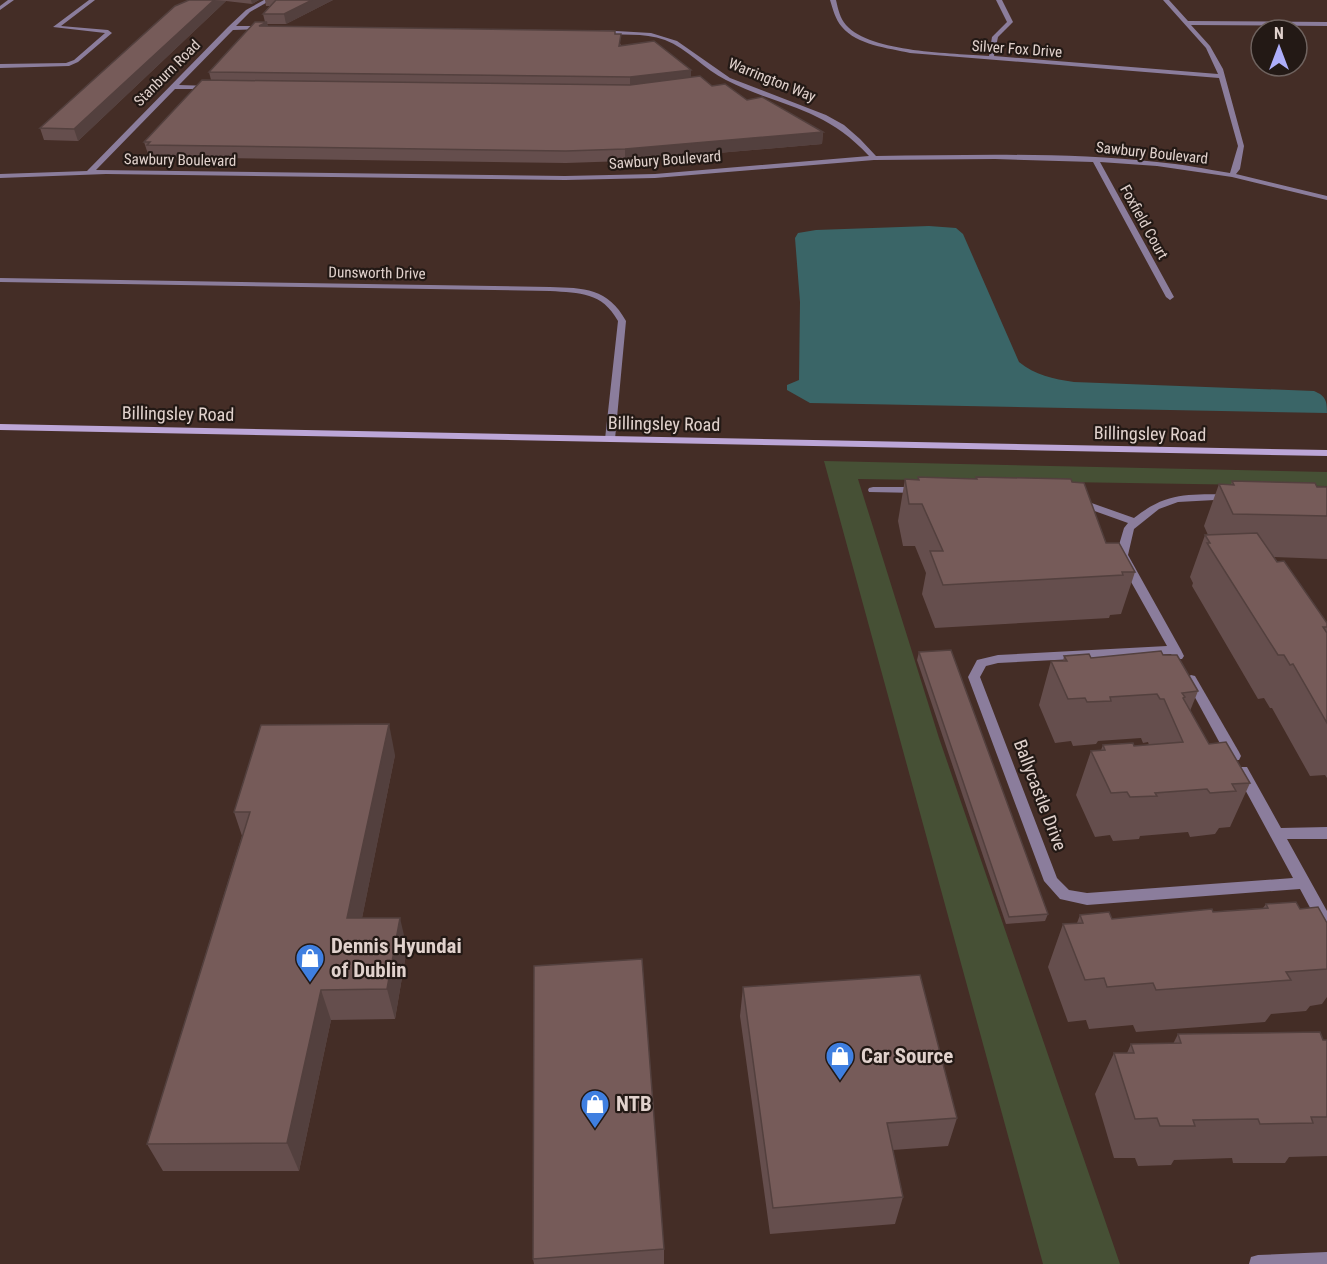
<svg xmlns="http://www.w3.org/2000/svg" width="1327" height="1264" font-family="'Roboto Condensed',sans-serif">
	<rect width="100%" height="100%" fill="#442d26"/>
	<!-- green -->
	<path fill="#465035" d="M824,461l503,11v14l-469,-7 81,259 181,526h-77z"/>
	<!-- water -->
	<path fill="#3a6567" d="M929,226l27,2 7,6 56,128c16,13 34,17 55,20l240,9c12,5 13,10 13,22l-517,-10 -23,-13v-5l12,-5 1,-78 -5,-64 3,-5 18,-3z"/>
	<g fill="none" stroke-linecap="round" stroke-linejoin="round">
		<!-- street -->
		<g fill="#8b7d9c" fill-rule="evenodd">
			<path d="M8,0h6l-14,10v-4z"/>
			<path d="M89,0h6l-34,26 47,4 4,3 -34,29 -9,4 -69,2v-4l66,-1 8,-3 31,-27 -52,-6z"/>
			<path d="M264,0h7l-21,12 -14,14h30l2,3 -35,1 -54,55 32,1 2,3h-38l-79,81 469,6 90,-2 214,-18c-46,-50 -88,-48 -143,-76 -22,-11 -38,-31 -61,-40 -22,-8 -45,-4 -68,-7l2,-3 52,3 26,8 53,37 96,37 18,10 16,14 16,17c93,-1 188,-4 281,6 24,2 49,7 73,11l8,-27 -19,-68 -309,-25c-22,-5 -53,-8 -68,-26 -7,-8 -9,-18 -12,-27h6c2,9 4,18 10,25 25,28 107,28 143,31l3,-19 15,-15 -11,-22h6l11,22 -15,15 -4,19 224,18 -12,-26 -43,-48h6l19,21 139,1v4l-136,-1 19,21 13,23 21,77 -4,23 -4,5 91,22v4l-95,-23 -75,-11 -57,-4 74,135 -4,3 -4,-3 -73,-135 -98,-3 -121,1 -219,18 -90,2 -459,-6 -106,4v-4l87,-3 141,-144 18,-17z"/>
			<path d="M0,278l550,9c34,1 58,1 76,34l-11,118 -5,3 -5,-3 13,-118c-16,-29 -38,-28 -68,-30l-550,-9z"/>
			<path d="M873,487h45l5,3 -5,3 -49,-1 -1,-2 1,-2z"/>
			<path d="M1229,494l4,1 1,2 -1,2 -55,3 -19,7 -25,20 -6,26 53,95 3,6 -2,3h-8l-3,-5 -173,9 -12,3 -6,11 77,201 12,12 18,3 206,-15 -58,-107 2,-4h10l34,61 46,-1v12h-40l40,72v20l-5,-1 -22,-41 -213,16 -27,-6 -16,-18 -76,-204 9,-17 21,-5 169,-9 -51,-91 8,-27 4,-5 -53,-19 -1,-2 1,-2h8l51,18c34,-27 54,-23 95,-24z"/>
			<path d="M1191,675l4,1 44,76 2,4 -2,4h-10l-44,-81z"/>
			<path d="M1327,1252v12h-78l2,-7 7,-2z"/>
		</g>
		<!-- secondary -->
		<path fill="#bca6d7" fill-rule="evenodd" d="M0,424l1327,26v6l-1327,-26z"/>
	</g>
	<!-- wall -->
	<g fill="#654e4d">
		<path d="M189,0h70l-7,4 -26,-3 -148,140 -34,-1 -4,-12z"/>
		<path d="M265,0h68l-47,24h-19l1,2 347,5v3l6,11 70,25v7l56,23 76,32 -1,12 -197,17 -59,2 -416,-6v-3h-2l-4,-12 67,-62 -2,-8 56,-50 -2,-8 7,-8h-4z"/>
		<path d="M918,477l58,2v-2l96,5 34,61 29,29 -14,42 -11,1 -1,3 -174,10 -13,-34 4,-21 -11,-27h-12l-5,-25 7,-42 13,1z"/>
		<path d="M1232,481l95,6v72l-53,-2 53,66v155l-2,-3 -15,1 -38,-68h-2l-6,-10 -6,1 -66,-113 1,-3 -3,-6 15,-42h3l-4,-9 15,-42 12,1z"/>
		<path d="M919,652l129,262 -3,7 -39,3 -89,-264z"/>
		<path d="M1163,655l35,36 -8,20 19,33 41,39 -20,44 -11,1 -4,6 -25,3 -2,-5 -48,4 -1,3 -26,2 -3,-6 -15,2 -19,-42 15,-44 10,-1 2,-5 31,1 15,-1 -1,-3 -5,1 -2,-5 -43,3 -2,3 -23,2 -2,-5 -16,2 -16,-38 12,-44h12l1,-5 27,2z"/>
		<path d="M395,755l-33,163 45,30 -12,71 -64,1 -32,151h-136l-16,-27 95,-308 -8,-24z"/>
		<path d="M1266,904l34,5 27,14v74l-5,7 -12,2 -4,5 -35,3 -6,8 -129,10 -3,-7 -44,4 -3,-9 -18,2 -20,-55 15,-43 14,-1 3,-8 32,4 151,-11z"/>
		<path d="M743,987l214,131 -9,28 -55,4 10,47 -8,27 -125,10 -30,-218z"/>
		<path d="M1178,1034l149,6v116l-38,1 -4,6h-52l-1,-5 -58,2 -3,5 -33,1 -3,-8h-21l-19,-64 19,-41h13l4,-9h42z"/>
		<path d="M664,1249v15h-130l-1,-5z"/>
	</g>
	<!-- shaded-wall -->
	<g fill="#53403e">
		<path d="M214,0l12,1 -148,140 -4,-12z"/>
		<path d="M251,0h8l-7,4z"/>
		<path d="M312,0h21l-47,24 -2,-10z"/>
		<path d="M267,22l2,11 -10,-7z"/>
		<path d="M691,70v11l-61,7v-11z"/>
		<path d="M823,132l-1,12 -197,17v-12z"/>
		<path d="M389,724l6,31 -39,193 -9,-30z"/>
		<path d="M400,918l7,30 -12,71 -8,-30z"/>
		<path d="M321,990l10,30 -32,151 -12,-28z"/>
	</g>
	<!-- building -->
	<g fill="#765b59" stroke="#53403e" stroke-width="1.5">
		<path d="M189,0h25l-140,129 -34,-1 135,-122z"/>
		<path d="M276,0h36l-28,14h-21z"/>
		<path d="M255,22h12l-8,4 356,5v3h6l-2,12 35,-5 37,29 -61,7 -421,-5z"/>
		<path d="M700,76l12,10 13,-2 22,16 15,-3 61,35 -198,17 -59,2 -419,-6 3,-3h-6l58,-62 428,5z"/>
		<path d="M918,477l59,2 -1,-2 95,2 1,3 12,1 22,60h13l16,29h-13l1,3 -180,10 -13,-34h13l-21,-47h-13l-4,-25 14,1z"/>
		<path d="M1232,481l83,2 2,4h10v29l-94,-2 -14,-30 15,1z"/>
		<path d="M1257,533l20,29 7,-1 43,62v4h-4l4,6v90l-34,-59 -3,1 -6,-10h-6l-71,-112h3l-5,-8z"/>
		<path d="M951,650l97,264 -39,3 -90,-265z"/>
		<path d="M1161,651l2,4h14l21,36 -16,2 3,4 -2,1 26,46 17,-2 24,41 -18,1 4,7 -26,2 -3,-4 -52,4 2,3 -27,1 -3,-5 -16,1 -20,-42 14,-1 -2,-5 30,-2 1,3 49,-4 -19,-43h-4l-3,-5 -47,3 1,4 -24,1 -2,-4 -17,1 -17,-38h16l-3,-5 25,-2 2,4z"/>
		<path d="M389,724l-42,194h53l-13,71 -66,1 -34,153 -140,1 103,-332h-16l27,-87z"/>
		<path d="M1296,902l4,7 18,-2 9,16v46l-41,3 5,8 -135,10 -3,-7 -46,4 -3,-9 -19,2 -22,-56 20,-1 -3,-8 29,-3 3,7 100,-10 1,3 55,-4 -2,-4z"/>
		<path d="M642,959l22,290 -131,10 1,-293z"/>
		<path d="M920,975l37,143 -70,5 16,74 -130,11 -30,-221z"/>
		<path d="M1320,1032l3,8h4v77h-16l2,6 -53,1 -2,-5 -65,1 2,6h-35l-3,-8 -22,1 -21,-66h20l-3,-9 50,-1 -3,-9z"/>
	</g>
	<!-- icons -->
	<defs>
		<g id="shop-pin" transform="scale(1.5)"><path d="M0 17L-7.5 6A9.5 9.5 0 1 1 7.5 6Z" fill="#3f7fe0" stroke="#231915"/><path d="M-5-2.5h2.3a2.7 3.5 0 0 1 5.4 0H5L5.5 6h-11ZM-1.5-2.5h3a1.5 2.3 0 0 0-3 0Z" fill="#fff"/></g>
	</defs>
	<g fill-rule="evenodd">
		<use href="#shop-pin" x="310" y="958"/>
		<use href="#shop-pin" x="840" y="1056"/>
		<use href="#shop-pin" x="595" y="1104"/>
	</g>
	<g text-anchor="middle" stroke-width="4.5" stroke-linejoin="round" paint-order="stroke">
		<!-- far-street labels -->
		<g font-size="15" fill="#e1d2cd" stroke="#231915">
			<text transform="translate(1017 49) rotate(4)" y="5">Silver Fox Drive</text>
			<text transform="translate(167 73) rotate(-45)" y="5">Stanburn Road</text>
			<text transform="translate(772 80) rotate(22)" y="5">Warrington Way</text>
			<text transform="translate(1152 153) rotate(6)" y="5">Sawbury Boulevard</text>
			<text transform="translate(180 160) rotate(1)" y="5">Sawbury Boulevard</text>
			<text transform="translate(665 160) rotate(-4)" y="5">Sawbury Boulevard</text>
			<text transform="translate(1144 222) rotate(61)" y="5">Foxfield Court</text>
			<text transform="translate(377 273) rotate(1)" y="5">Dunsworth Drive</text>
		</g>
		<!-- street labels -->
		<g font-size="18" fill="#e1d2cd" stroke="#231915">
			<text transform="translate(178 414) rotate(1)" y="6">Billingsley Road</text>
			<text transform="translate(664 424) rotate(1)" y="6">Billingsley Road</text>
			<text transform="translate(1150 434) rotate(1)" y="6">Billingsley Road</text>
			<text transform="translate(1040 795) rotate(69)" y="6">Ballycastle Drive</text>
		</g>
		<!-- near-poi labels -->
		<g font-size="21" font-weight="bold" fill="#e1d2cd" stroke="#231915" text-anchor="start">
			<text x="331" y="953">Dennis Hyundai<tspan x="331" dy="24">of Dublin</tspan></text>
			<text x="861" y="1063">Car Source</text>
			<text x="616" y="1111">NTB</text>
		</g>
	</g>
	<!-- north arrow -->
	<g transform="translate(1279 48)"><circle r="28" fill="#231915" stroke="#6f635f" stroke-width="1.5"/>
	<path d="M0-4.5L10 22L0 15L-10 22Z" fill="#aeaefa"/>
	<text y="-9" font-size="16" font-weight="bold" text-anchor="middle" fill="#e1d2cd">N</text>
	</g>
</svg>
